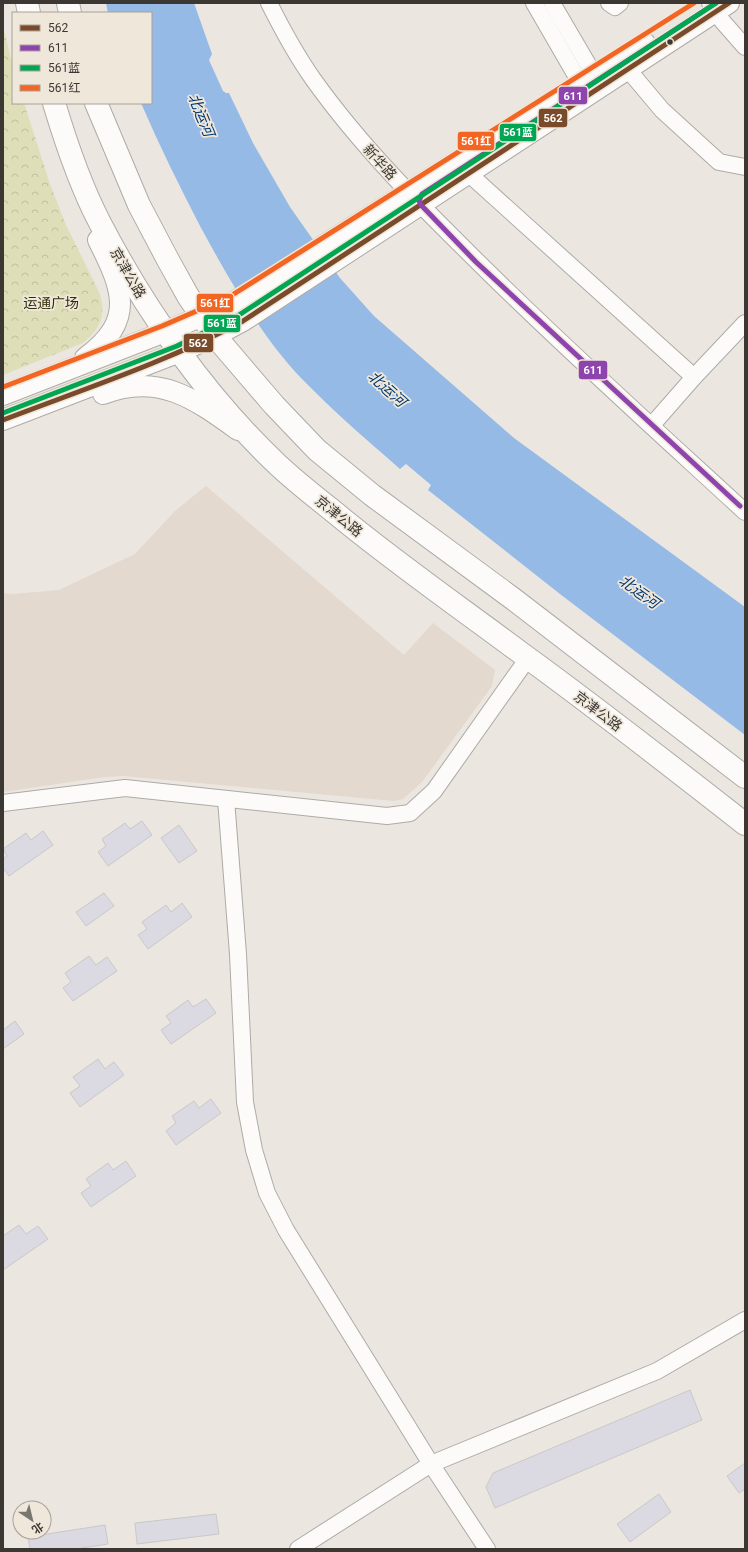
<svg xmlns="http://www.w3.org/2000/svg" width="748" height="1552" font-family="Roboto,'Noto Sans SC',sans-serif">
	<defs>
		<pattern id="park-crowns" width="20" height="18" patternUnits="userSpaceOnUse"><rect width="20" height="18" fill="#dedfb8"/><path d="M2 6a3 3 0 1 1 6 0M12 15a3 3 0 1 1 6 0" fill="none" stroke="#bfc09f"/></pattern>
	</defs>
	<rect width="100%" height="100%" fill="#ebe6e0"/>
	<!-- built -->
	<path fill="#e3d9ce" d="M206,486l198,169 29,-32 62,47 -3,16 -70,96 -19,17 -9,2 -271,-25 -19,1 -101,15v-199l10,1 46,-4 76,-36 40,-43z"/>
	<!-- park -->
	<path fill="url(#park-crowns)" d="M3,26l10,41v36h11l26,81 16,41 33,67c8,22 2,36 -16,51l-80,32z"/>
	<!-- water -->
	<path fill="#96bae6" d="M106,3h88l18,51 -3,6 14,31 3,2h3l24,50 37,64 50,71 34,38 140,122 231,169v128l-185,-141 -132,-104 3,-5 -25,-21 -6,5c-33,-29 -67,-58 -98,-90 -42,-44 -73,-100 -102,-153 -21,-41 -41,-81 -59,-123h10v-90h-43z"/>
	<!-- building -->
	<g fill="#dbdae3" stroke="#cac8c7">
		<path d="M142,821l10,14 -44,31 -10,-14 8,-6 -4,-7 23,-16 5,6z"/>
		<path d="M179,825l18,26 -18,12 -18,-25z"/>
		<path d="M43,831l10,14 -44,31 -6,-8v-9l4,-3 -4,-7 23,-16 5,7z"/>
		<path d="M104,893l10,13 -28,20 -10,-14z"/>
		<path d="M182,903l10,14 -44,32 -10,-14 9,-6 -5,-7 24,-17 5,7z"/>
		<path d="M89,956l7,9 11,-8 10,14 -44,30 -10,-13 8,-6 -6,-9z"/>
		<path d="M206,999l10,14 -45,31 -10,-14 10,-7 -5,-7 22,-16 5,7z"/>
		<path d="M15,1021l9,13 -21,15v-19z"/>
		<path d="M98,1059l7,10 9,-7 10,13 -44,32 -10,-14 10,-7 -7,-9z"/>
		<path d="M211,1099l10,14 -45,32 -10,-14 10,-8 -4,-7 22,-15 5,7z"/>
		<path d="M126,1161l10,15 -45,31 -10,-14 10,-7 -5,-7 22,-16 5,7z"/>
		<path d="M19,1225l7,9 12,-8 10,13 -45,31v-34z"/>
		<path d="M690,1390l12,30 -207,88 -9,-21 7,-14z"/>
		<path d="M745,1463v26l-6,4 -12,-17z"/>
		<path d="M659,1494l12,18 -41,30 -13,-18z"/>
		<path d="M216,1514l3,20 -82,10 -2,-21z"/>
		<path d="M105,1525l3,19 -33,5h-45l-2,-12z"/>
	</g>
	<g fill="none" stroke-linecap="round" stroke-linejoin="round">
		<!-- minor casing -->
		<g stroke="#aeaba6" stroke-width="18">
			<g id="minor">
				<path d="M269,3c13,26 27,52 44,76 49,69 110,129 170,188 85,84 174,164 262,245"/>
				<path d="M534,3l52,90"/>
				<path d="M552,3l48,82"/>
				<path d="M609,3l6,4 5,-4"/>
				<path d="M710,3l13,19 22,25"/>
				<path d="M620,60l42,50 57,52 26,5"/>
				<path d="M468,173l226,204"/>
				<path d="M652,425l42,-48 51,-54"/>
				<path d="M226,799l12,155 7,148 9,48 13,43 19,37 145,234 56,85"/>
				<path d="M3,803l122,-15 262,28 23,-3 24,-22 94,-133"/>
				<path d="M298,1549l133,-85 226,-93 88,-51"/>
			</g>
		</g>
		<!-- major casing -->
		<g stroke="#aeaba6" stroke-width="22">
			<g id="major">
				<path d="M85,358c52,-38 37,-70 13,-118"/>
				<path d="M103,394c55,-22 92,5 135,36"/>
				<path d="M3,395l162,-63 67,-29 413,-260"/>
				<path d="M3,420l177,-68 35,-16 28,-15 486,-318"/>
			</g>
		</g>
		<!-- highway casing -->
		<g stroke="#aeaba6" stroke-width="24">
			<g id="highway">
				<path d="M27,3l2,10"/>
				<path d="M68,3l2,10"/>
				<path d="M54,103c12,40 26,82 46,120 45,87 106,174 178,242 17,16 36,31 55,46 60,50 125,95 188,142 76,55 150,113 224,171"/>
				<path d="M96,103l43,102 29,55 20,36 27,40 59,69 43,45 55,45 140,103 233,179"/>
			</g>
		</g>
		<!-- minor -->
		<use href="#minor" stroke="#fcfbfa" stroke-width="16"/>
		<!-- major -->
		<use href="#major" stroke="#fcfbfa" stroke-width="20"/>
		<!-- highway -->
		<use href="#highway" stroke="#fcfbfa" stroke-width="22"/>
		<!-- bus-1 casing -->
		<g stroke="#f0e7db" stroke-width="8">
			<path id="bus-1" d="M3,420c81,-31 164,-58 240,-99l486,-318"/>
		</g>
		<!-- bus-2 casing -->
		<g stroke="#f0e7db" stroke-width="8">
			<path id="bus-2" d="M716,3l-294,191 -3,7 2,4 55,57 264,244"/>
		</g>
		<!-- bus-3 casing -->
		<g stroke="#f0e7db" stroke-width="8">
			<path id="bus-3" d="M3,413l174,-67 62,-31 477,-312"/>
		</g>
		<!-- bus-4 casing -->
		<g stroke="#f0e7db" stroke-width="8">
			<path id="bus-4" d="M3,387l159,-61 67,-29 465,-294"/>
		</g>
		<!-- bus-1 -->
		<use href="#bus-1" stroke="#7a4b2a" stroke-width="5"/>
		<!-- bus-2 -->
		<use href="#bus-2" stroke="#8e44ad" stroke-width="5"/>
		<!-- bus-3 -->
		<use href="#bus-3" stroke="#00a651" stroke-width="5"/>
		<!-- bus-4 -->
		<use href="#bus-4" stroke="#f26522" stroke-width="5"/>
	</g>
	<!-- markers -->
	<circle fill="#3b3833" stroke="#f0e7db" stroke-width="1.5" cx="670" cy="42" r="3.5"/>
	<g text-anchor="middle" stroke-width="3.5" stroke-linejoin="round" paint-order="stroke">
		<!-- street labels -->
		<g font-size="14" fill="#3b3833" stroke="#f0e7db">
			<text transform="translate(380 162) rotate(48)" y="5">新华路</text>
			<text transform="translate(128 273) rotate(60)" y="5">京津公路</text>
			<text transform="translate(339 516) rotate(39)" y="5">京津公路</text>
			<text transform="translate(598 711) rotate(37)" y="5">京津公路</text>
		</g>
		<!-- park labels -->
		<g font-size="14" fill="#2b2d07" stroke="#f0e7db">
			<text x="51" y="308">运通广场</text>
		</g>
		<!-- water labels -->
		<g font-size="15" font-style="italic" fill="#003972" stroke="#f0e7db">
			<text transform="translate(201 115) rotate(68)" y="5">北运河</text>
			<text transform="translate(387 389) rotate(42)" y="5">北运河</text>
			<text transform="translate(639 592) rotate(36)" y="5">北运河</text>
		</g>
	</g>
	<g stroke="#f0e7db" stroke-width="1.5">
		<rect x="558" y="86" width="30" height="19" rx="4" fill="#8e44ad"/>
		<rect x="538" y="108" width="30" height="20" rx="4" fill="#7a4b2a"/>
		<rect x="499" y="123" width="38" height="19" rx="4" fill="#00a651"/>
		<rect x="457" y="131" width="38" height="20" rx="4" fill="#f26522"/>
		<rect x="196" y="293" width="38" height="20" rx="4" fill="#f26522"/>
		<rect x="203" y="314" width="38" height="19" rx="4" fill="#00a651"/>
		<rect x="183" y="333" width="31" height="20" rx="4" fill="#7a4b2a"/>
		<rect x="578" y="360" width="30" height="20" rx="4" fill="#8e44ad"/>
	</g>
	<g font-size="11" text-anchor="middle" font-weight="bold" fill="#fff">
		<text x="573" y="100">611</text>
		<text x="553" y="122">562</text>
		<text x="518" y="136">561蓝</text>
		<text x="476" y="145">561红</text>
		<text x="215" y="307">561红</text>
		<text x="222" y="327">561蓝</text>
		<text x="198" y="347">562</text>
		<text x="593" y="374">611</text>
	</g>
	<!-- border -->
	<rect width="748" height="1552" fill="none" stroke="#3b3833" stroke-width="8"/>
	<!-- legend -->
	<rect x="12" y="12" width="140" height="92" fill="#f0e7db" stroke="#a8a198"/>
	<rect x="20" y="25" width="20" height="6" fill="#7a4b2a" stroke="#a8a198"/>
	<text x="48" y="32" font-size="12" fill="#3b3833">562</text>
	<rect x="20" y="45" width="20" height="6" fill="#8e44ad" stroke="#a8a198"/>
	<text x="48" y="52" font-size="12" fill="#3b3833">611</text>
	<rect x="20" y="65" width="20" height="6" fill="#00a651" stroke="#a8a198"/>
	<text x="48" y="72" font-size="12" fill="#3b3833">561蓝</text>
	<rect x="20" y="85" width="20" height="6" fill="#f26522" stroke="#a8a198"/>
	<text x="48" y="92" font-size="12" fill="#3b3833">561红</text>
	<!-- north arrow -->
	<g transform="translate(32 1520) rotate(145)"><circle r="19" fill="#f0e7db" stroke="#a8a198"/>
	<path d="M0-3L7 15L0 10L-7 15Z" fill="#797570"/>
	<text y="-6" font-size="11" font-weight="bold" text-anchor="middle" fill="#3b3833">北</text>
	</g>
</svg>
